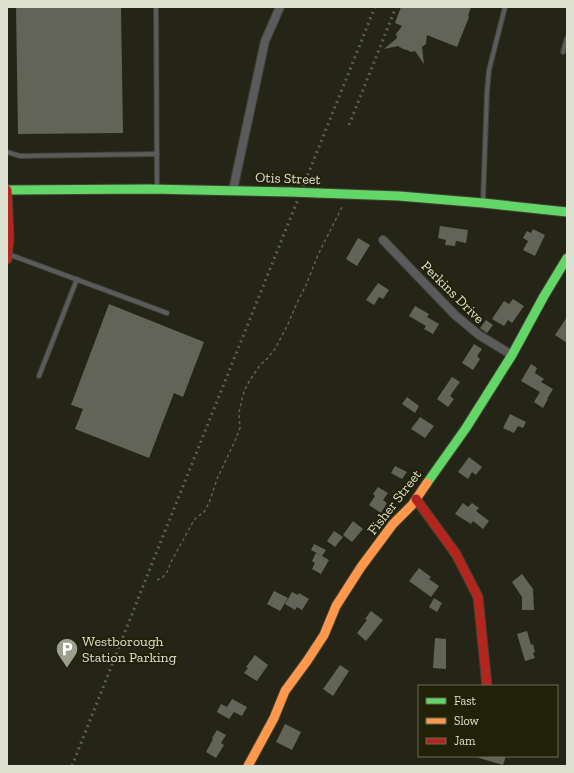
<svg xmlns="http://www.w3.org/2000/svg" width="574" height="773" font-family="'Zilla Slab',serif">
	<rect width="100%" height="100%" fill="#242517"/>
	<!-- building -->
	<g fill="#636458">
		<path d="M16,7h105l2,126 -105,1z"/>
		<path d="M401,7h70l-3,9 1,1 -12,30 -30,-12 -1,9 -4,3 2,17 -9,-13 -4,1 -4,-2 -4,-1 -5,-3 -14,3 13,-11 -1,-4 6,-8 -7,-3z"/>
		<path d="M440,226l28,4 -2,13 -10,-2 -1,5 -10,-1 1,-5 -8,-2z"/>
		<path d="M533,229l12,6 -10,21 -12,-6 5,-9 -5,-3 4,-7 4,2z"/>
		<path d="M358,238l12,7 -13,21 -11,-7z"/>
		<path d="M378,283l11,7 -6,9 -4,-2 -5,8 -8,-5z"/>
		<path d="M513,299l11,7 -12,17 -4,-3 -4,6 -12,-7 12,-18 5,3z"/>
		<path d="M109,304l95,38 -21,55 -9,-4 -25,65 -74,-29 8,-20 -12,-4z"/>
		<path d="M415,306l14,8 -2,3 12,7 -6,10 -9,-5 2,-3 -17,-10z"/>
		<path d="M567,317v26l-12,-8z"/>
		<path d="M486,320l7,5 -6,8 -7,-5z"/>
		<path d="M474,344l8,5 -5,7 3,3 -7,11 -11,-7z"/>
		<path d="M531,364l6,4 -2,5 9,6 -3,3 12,7 -6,10h1l-5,9 -9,-6 6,-10 -19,-11z"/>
		<path d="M452,377l8,5 -10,14 4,3 -6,8 -11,-8z"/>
		<path d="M407,397l12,9 -4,7 -13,-9z"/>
		<path d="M510,414l16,8 -3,6 -5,-2 -4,7 -11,-5z"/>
		<path d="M420,417l14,9 -9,12 -14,-9z"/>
		<path d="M469,457l13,10 -6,8 -4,-3 -4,7 -10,-7z"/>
		<path d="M395,466l12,6 -5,7 -11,-6z"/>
		<path d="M378,487l10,6 -5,7 4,3 -6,10 -12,-8 6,-9 -2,-2z"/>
		<path d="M463,503l5,4 4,-4 7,5 -3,3 13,10 -6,8 -10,-8 -2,3 -16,-10z"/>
		<path d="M353,521l10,8 -11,13 -9,-7z"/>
		<path d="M334,531l9,6 -8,10 -8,-6z"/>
		<path d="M314,544l12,6 -4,6 7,4 -8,14 -9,-5 3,-6 -3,-2 4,-8 6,3 -11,-6z"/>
		<path d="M419,568l12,9 -2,2 10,7 -8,11 -22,-16z"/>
		<path d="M522,574l11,15 1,21h-12v-13l-10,-15z"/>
		<path d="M274,591l14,7 -8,13 -13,-7z"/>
		<path d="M292,592l6,3 1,-2 10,6 -7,11 -5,-3 -2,3 -10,-6z"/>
		<path d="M434,598l8,5 -5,9 -8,-5z"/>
		<path d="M371,611l12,9 -17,21 -9,-8 10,-13 -2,-1z"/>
		<path d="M527,631l4,14 2,-1 2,8 -2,1 2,5 -10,3 -8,-27z"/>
		<path d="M435,638l11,1v30l-13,-1z"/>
		<path d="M255,655l13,10 -11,16 -13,-8 4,-5 -2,-1z"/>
		<path d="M340,665l9,6 -16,25 -10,-7z"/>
		<path d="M232,699l15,8 -5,9 -8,-4 -5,7 -12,-7 4,-8 6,3z"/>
		<path d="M285,724l16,8 -9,18 -16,-8z"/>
		<path d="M217,730l9,5 -5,8 3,2 -8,13 -10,-6 7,-13 -1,-1z"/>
		<path d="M479,756h27l-3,9 -24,-7z"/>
	</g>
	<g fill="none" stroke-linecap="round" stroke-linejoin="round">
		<!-- lane casing -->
		<g stroke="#414235" stroke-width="6">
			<g id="lane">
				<path d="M156,7l1,180"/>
				<path d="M563,52l4,-14"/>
				<path d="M7,152l13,4 137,-2"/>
				<path d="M483,202l4,-110 2,-22 16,-63"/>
				<path d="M8,254l159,59"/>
				<path d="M39,376l38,-97"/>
			</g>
		</g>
		<!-- street casing -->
		<g stroke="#414235" stroke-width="10">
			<g id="street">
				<path d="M233,190l32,-149 15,-34"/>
				<path d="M383,240l72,75 24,20 33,20"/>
			</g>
		</g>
		<!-- fast casing -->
		<g stroke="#414235" stroke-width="11">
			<g id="fast">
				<path d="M7,190l142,-1 142,3"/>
				<path d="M317,193l82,3 84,7 84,9"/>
				<path d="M427,483l39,-55 46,-73 32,-59 23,-38"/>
			</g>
		</g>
		<!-- slow casing -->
		<g stroke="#414235" stroke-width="11">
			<path id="slow" d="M248,766l26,-48 11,-27 22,-30 17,-26 12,-29 25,-39 32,-43 19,-19 15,-22"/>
		</g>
		<!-- jam casing -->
		<g stroke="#414235" stroke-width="11">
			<g id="jam">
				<path d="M7,190l2,48 -2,21"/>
				<path d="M416,499l40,55 22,43 9,89"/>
			</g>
		</g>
		<!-- path -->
		<path stroke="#60605e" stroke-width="1.5" stroke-dasharray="3 3" stroke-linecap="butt" d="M157,580l6,-3 4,-5 4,-10 22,-40 2,-3 9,-7 5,-9 8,-24 17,-36 6,-15 -1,-15 3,-14 3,-10 5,-9 10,-15 6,-5 9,-11 13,-25 9,-21 9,-18 12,-30 25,-50"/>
		<!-- lane -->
		<use href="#lane" stroke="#5a5b5a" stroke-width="4"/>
		<!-- street -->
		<use href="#street" stroke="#5a5b5a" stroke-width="8"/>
		<!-- fast -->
		<use href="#fast" stroke="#63d668" stroke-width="9"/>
		<!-- slow -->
		<use href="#slow" stroke="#ff974d" stroke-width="9"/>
		<!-- jam -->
		<use href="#jam" stroke="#b3261e" stroke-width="9"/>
		<!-- rail -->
		<g stroke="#5b5c57" stroke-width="3" stroke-dasharray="2 4" stroke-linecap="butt">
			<path d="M349,125l47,-118"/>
			<path d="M72,766l79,-200 224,-559"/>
		</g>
		<!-- fast-bridge casing -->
		<g stroke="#414235" stroke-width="11" stroke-linecap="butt">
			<path id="fast-bridge" d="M291,192l26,1"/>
		</g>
		<!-- fast-bridge -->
		<use href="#fast-bridge" stroke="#63d668" stroke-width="9"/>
	</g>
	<!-- icons -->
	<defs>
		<g id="parking-pin" transform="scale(1.15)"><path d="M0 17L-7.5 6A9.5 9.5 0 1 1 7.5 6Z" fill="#9d9f8f" stroke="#202107"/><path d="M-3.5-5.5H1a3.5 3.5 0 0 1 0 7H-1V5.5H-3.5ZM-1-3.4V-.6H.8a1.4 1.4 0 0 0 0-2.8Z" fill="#fff"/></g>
	</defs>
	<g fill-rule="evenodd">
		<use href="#parking-pin" x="67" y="649"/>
	</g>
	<g text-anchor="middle" stroke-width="4" stroke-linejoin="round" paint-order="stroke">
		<!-- street labels -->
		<g font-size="14" fill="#dee0d0" stroke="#202107">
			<text transform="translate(288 178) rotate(2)" y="5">Otis Street</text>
			<text transform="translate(453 292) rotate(45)" y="5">Perkins Drive</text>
			<text transform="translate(394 502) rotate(-52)" y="5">Fisher Street</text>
		</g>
		<!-- poi labels -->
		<g font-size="14" fill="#dee0d0" stroke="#202107" text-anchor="start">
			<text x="82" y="646">Westborough<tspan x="82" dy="16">Station Parking</tspan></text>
		</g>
	</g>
	<!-- border -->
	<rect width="574" height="773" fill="none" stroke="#dee0d0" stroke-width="16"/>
	<!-- legend -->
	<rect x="418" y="685" width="140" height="72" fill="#202107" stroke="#6c6d57"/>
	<rect x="426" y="698" width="20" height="6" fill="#63d668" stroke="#6c6d57"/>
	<text x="454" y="705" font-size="12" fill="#dee0d0">Fast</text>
	<rect x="426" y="718" width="20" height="6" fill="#ff974d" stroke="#6c6d57"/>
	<text x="454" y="725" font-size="12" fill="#dee0d0">Slow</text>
	<rect x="426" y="738" width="20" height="6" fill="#b3261e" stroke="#6c6d57"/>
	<text x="454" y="745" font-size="12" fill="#dee0d0">Jam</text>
</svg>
